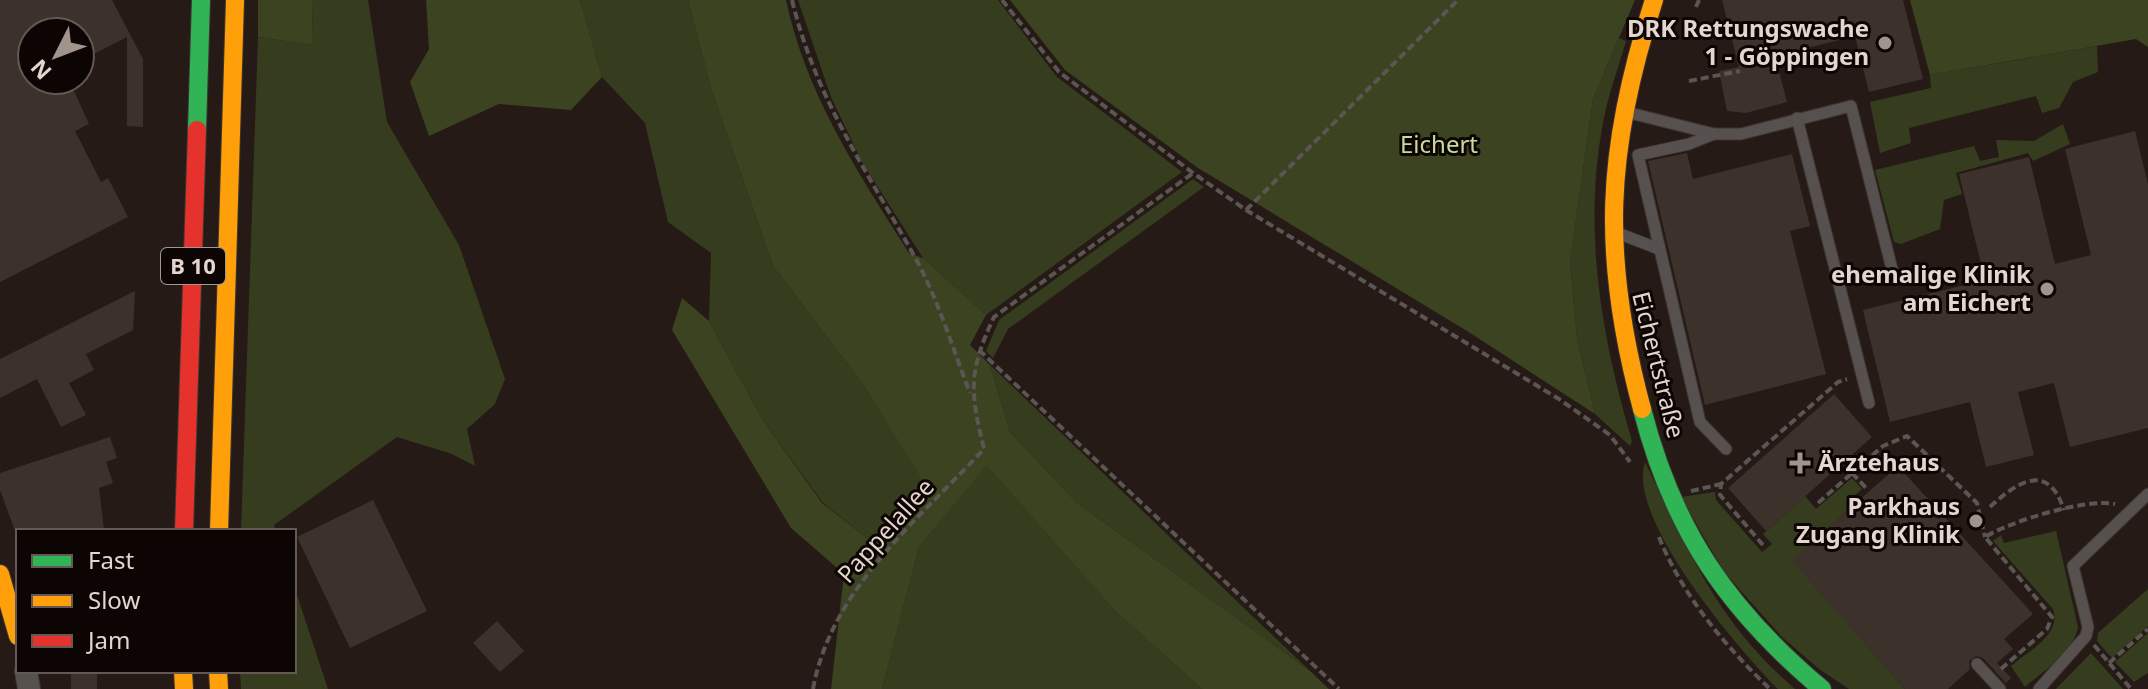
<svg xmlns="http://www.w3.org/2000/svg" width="2148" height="689" font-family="'Noto Sans',sans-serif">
	<rect width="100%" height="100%" fill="#251a15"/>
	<!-- green -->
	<g fill="#363d1f">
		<path d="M312,0h56l19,122 72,123 46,134 -10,25 -28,25 8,37 -23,-12 -55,-17 -123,88 2,6h-35l17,-494 55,8z"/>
		<path d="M580,0h108l23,88 62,178 90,118 68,108 -45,45 -19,1 -44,-35 -61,-84 -53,-98 2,-68 -43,-31 -23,-99 -43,-46z"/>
		<path d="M798,0h200l59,77 125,95 -196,143 -63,-57 -61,-96 -31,-65z"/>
		<path d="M1619,38l7,3c-7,25 -17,51 -22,77 -22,109 -3,218 28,323l-2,5 -35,-32 -18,-76 -7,-75 23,-164z"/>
		<path d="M2097,46l1,26 -25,10 -14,26 -17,5 -6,-17 -127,32 2,15 -31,10 -10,-51 61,-14 -1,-13z"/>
		<path d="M2063,124l7,20 -37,17 -5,-8 -72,20 6,21 -18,6 -4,29 -39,15 -7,-2 -19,-72 99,-24 6,15 19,-4 -3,-17 38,1z"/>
		<path d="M1193,179l11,8 -196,142 -15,29 -7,-7 13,-31z"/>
		<path d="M990,365l320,306 -233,-168 -67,-71z"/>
		<path d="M1645,462c44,90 72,160 150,227h-17c-39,-39 -152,-171 -133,-227z"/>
		<path d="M987,464l127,146 88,79h-320l37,-142z"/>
		<path d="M1852,478l10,11 -16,14 4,5 -58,52 113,129h-56l-30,-20 -37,-32 -58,-65 -43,-75 34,-5 1,8 46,52 10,-8 -9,-10 42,-38 11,13z"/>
		<path d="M2056,531l22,96c-4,26 -34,43 -53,60l-14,-21c17,-15 51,-31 42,-57l-60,-68 8,-6 3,8z"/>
		<path d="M294,586l34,103h-87l-1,-18h54z"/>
		<path d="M2148,589v37l-36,32 -15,-17 1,-8z"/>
		<path d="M2148,633v40l-14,9 -19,-20z"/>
		<path d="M2091,653l32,36h-67z"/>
	</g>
	<!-- forest -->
	<g fill="#3b4321">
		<path d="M258,0h54l1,45 -55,-8z"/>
		<path d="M426,0h154l22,77 -31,33 -72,-6 -70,32 -19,-54 19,-33z"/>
		<path d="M688,0h98c20,94 72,173 123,253l14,5 63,57 -16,30 20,20 20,67 67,71 233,168 19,18h-127l-88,-79 -127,-145 -68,82 -37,142h-51l13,-115 -53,-46 -119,-198 10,-32 27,23 53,98 60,84 45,35 19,-1 44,-45 -67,-108 -90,-118 -62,-178z"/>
		<path d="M1010,0h625l-42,99 -23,164 7,75 18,76 -128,-83 -269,-163 -133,-98z"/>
		<path d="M1910,0h238v47l-12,-8 -206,36z"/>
	</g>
	<!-- building -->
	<g fill="#3d312c">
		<path d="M0,0h112l31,59v68l-16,-1v-89l-47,24v-29h-48v48h37l20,44 -14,7 26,51 7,-4 20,39 -128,65z"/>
		<path d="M1722,0h181l20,79 -54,13 -14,-56 -80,20 12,46 -41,11 -19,-2 -8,-40 20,-4z"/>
		<path d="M2135,131l13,53v244l-78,19 -16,-64 -36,9 16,63 -48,12 -16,-65 -80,20 -27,-112 122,-30 -26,-106 70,-17 26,107 36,-9 -26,-106z"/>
		<path d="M1687,153l6,26 99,-25 18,72 -20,5 36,143 -121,31 -57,-244z"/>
		<path d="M135,291l-2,39 -47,24 8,16 -25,13 17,32 -25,12 -24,-48 -37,19v-39z"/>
		<path d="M1834,394l38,43 -106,94 -38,-43z"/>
		<path d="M110,437l7,21 -11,4 7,21 -14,5 5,41 -89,2 -15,-41v-17z"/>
		<path d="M1898,466l135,148 -29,25 9,10 -16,14 14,15 -5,5 -23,-25 -7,-2 -7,5 1,8 -22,20h-43l-114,-129z"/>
		<path d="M373,500l54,111 -77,37 -53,-111z"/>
		<path d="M497,621l27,30 -24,21 -27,-29z"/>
		<rect x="71" y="671" width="26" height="18"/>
	</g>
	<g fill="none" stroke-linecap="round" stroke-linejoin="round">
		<!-- lane casing -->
		<g stroke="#3e3531" stroke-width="13">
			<g id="lane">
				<path d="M1622,111l92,23h27l110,-28 43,171"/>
				<path d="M1797,118l72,285"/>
				<path d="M1714,134l-25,10 -51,11 62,267 26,27"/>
				<path d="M1615,232l44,17"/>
				<path d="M1977,664l23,25"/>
				<path d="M2039,689l47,-53 2,-9 -15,-61 75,-72"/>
			</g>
		</g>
		<!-- street casing -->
		<g stroke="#3e3531" stroke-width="24">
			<path id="street" d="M26,671l3,18"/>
		</g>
		<!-- fast casing -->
		<g stroke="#3e3531" stroke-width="20">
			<g id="fast">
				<path d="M197,130l4,-130"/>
				<path d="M1642,409c31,121 85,200 180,280"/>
			</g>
		</g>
		<!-- slow casing -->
		<g stroke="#3e3531" stroke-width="20">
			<g id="slow">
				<path d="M1642,409c-41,-152 -37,-259 12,-409"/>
				<path d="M219,531l16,-531"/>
				<path d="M0,574l18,62"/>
				<path d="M183,671l1,18"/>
				<path d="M218,671l1,18"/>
			</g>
		</g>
		<!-- jam casing -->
		<g stroke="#3e3531" stroke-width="20">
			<path id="jam" d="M184,531l13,-401"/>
		</g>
		<!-- path -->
		<g stroke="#5b5654" stroke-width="4" stroke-dasharray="8 4" stroke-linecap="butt">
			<path d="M792,0c23,96 73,168 120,252 25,43 40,95 58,141"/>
			<path d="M1002,0l57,72 134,101 53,37 313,189 51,36 20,27"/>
			<path d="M1696,7l3,-7"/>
			<path d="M1689,81l51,-10"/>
			<path d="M1246,210l212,-210"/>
			<path d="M979,350l360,339"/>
			<path d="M1852,473l16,17"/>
			<path d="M1691,491l30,-7"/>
			<path d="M1818,503l65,-57 24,-10 70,67 8,34"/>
			<path d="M1990,507c27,-25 58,-46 74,3"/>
			<path d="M1659,537c23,58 66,109 111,152"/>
			<path d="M1763,545l-43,-50 1,-11 117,-102 9,-3"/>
			<path d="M2094,645l37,44"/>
			<path d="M2109,663l39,-34"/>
			<path d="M2001,669l46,-40 5,-12 -67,-80c26,-16 101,-39 130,-33"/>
			<path d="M813,689c18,-100 105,-169 171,-240 -14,-57 -16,-77 10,-132l199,-144"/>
		</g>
		<!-- lane -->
		<use href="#lane" stroke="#56504e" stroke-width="11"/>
		<!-- street -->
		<use href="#street" stroke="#56504e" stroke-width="22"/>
		<!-- fast -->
		<use href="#fast" stroke="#30b455" stroke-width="18"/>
		<!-- slow -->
		<use href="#slow" stroke="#ff9f0a" stroke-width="18"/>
		<!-- jam -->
		<use href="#jam" stroke="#e5322d" stroke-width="18"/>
	</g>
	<!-- markers -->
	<g fill="#a1948d" stroke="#0d0503" stroke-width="3">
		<circle cx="1885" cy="43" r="8"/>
		<circle cx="2047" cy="289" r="8"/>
		<path d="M1796 451h8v8h8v8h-8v8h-8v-8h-8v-8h8z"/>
		<circle cx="1976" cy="521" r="8"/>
	</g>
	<g text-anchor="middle" stroke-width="6" stroke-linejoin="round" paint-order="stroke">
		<!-- shield labels -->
		<rect fill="#0d0503" stroke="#a49791" stroke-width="2" x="161" y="248" width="64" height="36" rx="6"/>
		<g font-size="22" font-weight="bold" fill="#e4d5ce">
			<text x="193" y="274">B 10</text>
		</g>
		<!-- poi labels -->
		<g font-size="24" font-weight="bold" fill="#e4d5ce" stroke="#0d0503" text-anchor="end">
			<text x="1869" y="37">DRK Rettungswache<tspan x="1869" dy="28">1 - Göppingen</tspan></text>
			<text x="2031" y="283">ehemalige Klinik<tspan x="2031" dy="28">am Eichert</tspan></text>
			<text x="1818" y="471" text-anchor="start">Ärztehaus</text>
			<text x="1960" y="515">Parkhaus<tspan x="1960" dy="28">Zugang Klinik</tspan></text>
		</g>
		<!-- park labels -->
		<g font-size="24" fill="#c7dc9a" stroke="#0d0503">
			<text x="1439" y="153">Eichert</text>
		</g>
		<!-- street labels -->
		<g font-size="24" fill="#e4d5ce" stroke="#0d0503">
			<text transform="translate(1658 365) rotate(76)" y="8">Eichertstraße</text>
			<text transform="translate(886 531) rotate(-48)" y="8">Pappelallee</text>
		</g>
	</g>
	<!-- legend -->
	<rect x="16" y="529" width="280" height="144" fill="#0d0503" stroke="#635854" stroke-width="2"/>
	<rect x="32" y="555" width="40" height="12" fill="#30b455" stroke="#635854" stroke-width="2"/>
	<text x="88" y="569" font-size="24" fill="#e4d5ce">Fast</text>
	<rect x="32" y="595" width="40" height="12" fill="#ff9f0a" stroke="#635854" stroke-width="2"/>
	<text x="88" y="609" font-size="24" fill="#e4d5ce">Slow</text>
	<rect x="32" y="635" width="40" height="12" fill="#e5322d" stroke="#635854" stroke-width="2"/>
	<text x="88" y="649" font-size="24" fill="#e4d5ce">Jam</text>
	<!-- north arrow -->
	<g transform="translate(56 56) rotate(228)"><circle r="38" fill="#0d0503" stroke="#635854" stroke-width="2"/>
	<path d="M0-6L14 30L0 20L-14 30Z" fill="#a1948d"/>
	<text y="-12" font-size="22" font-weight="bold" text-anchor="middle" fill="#e4d5ce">N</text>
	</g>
</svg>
